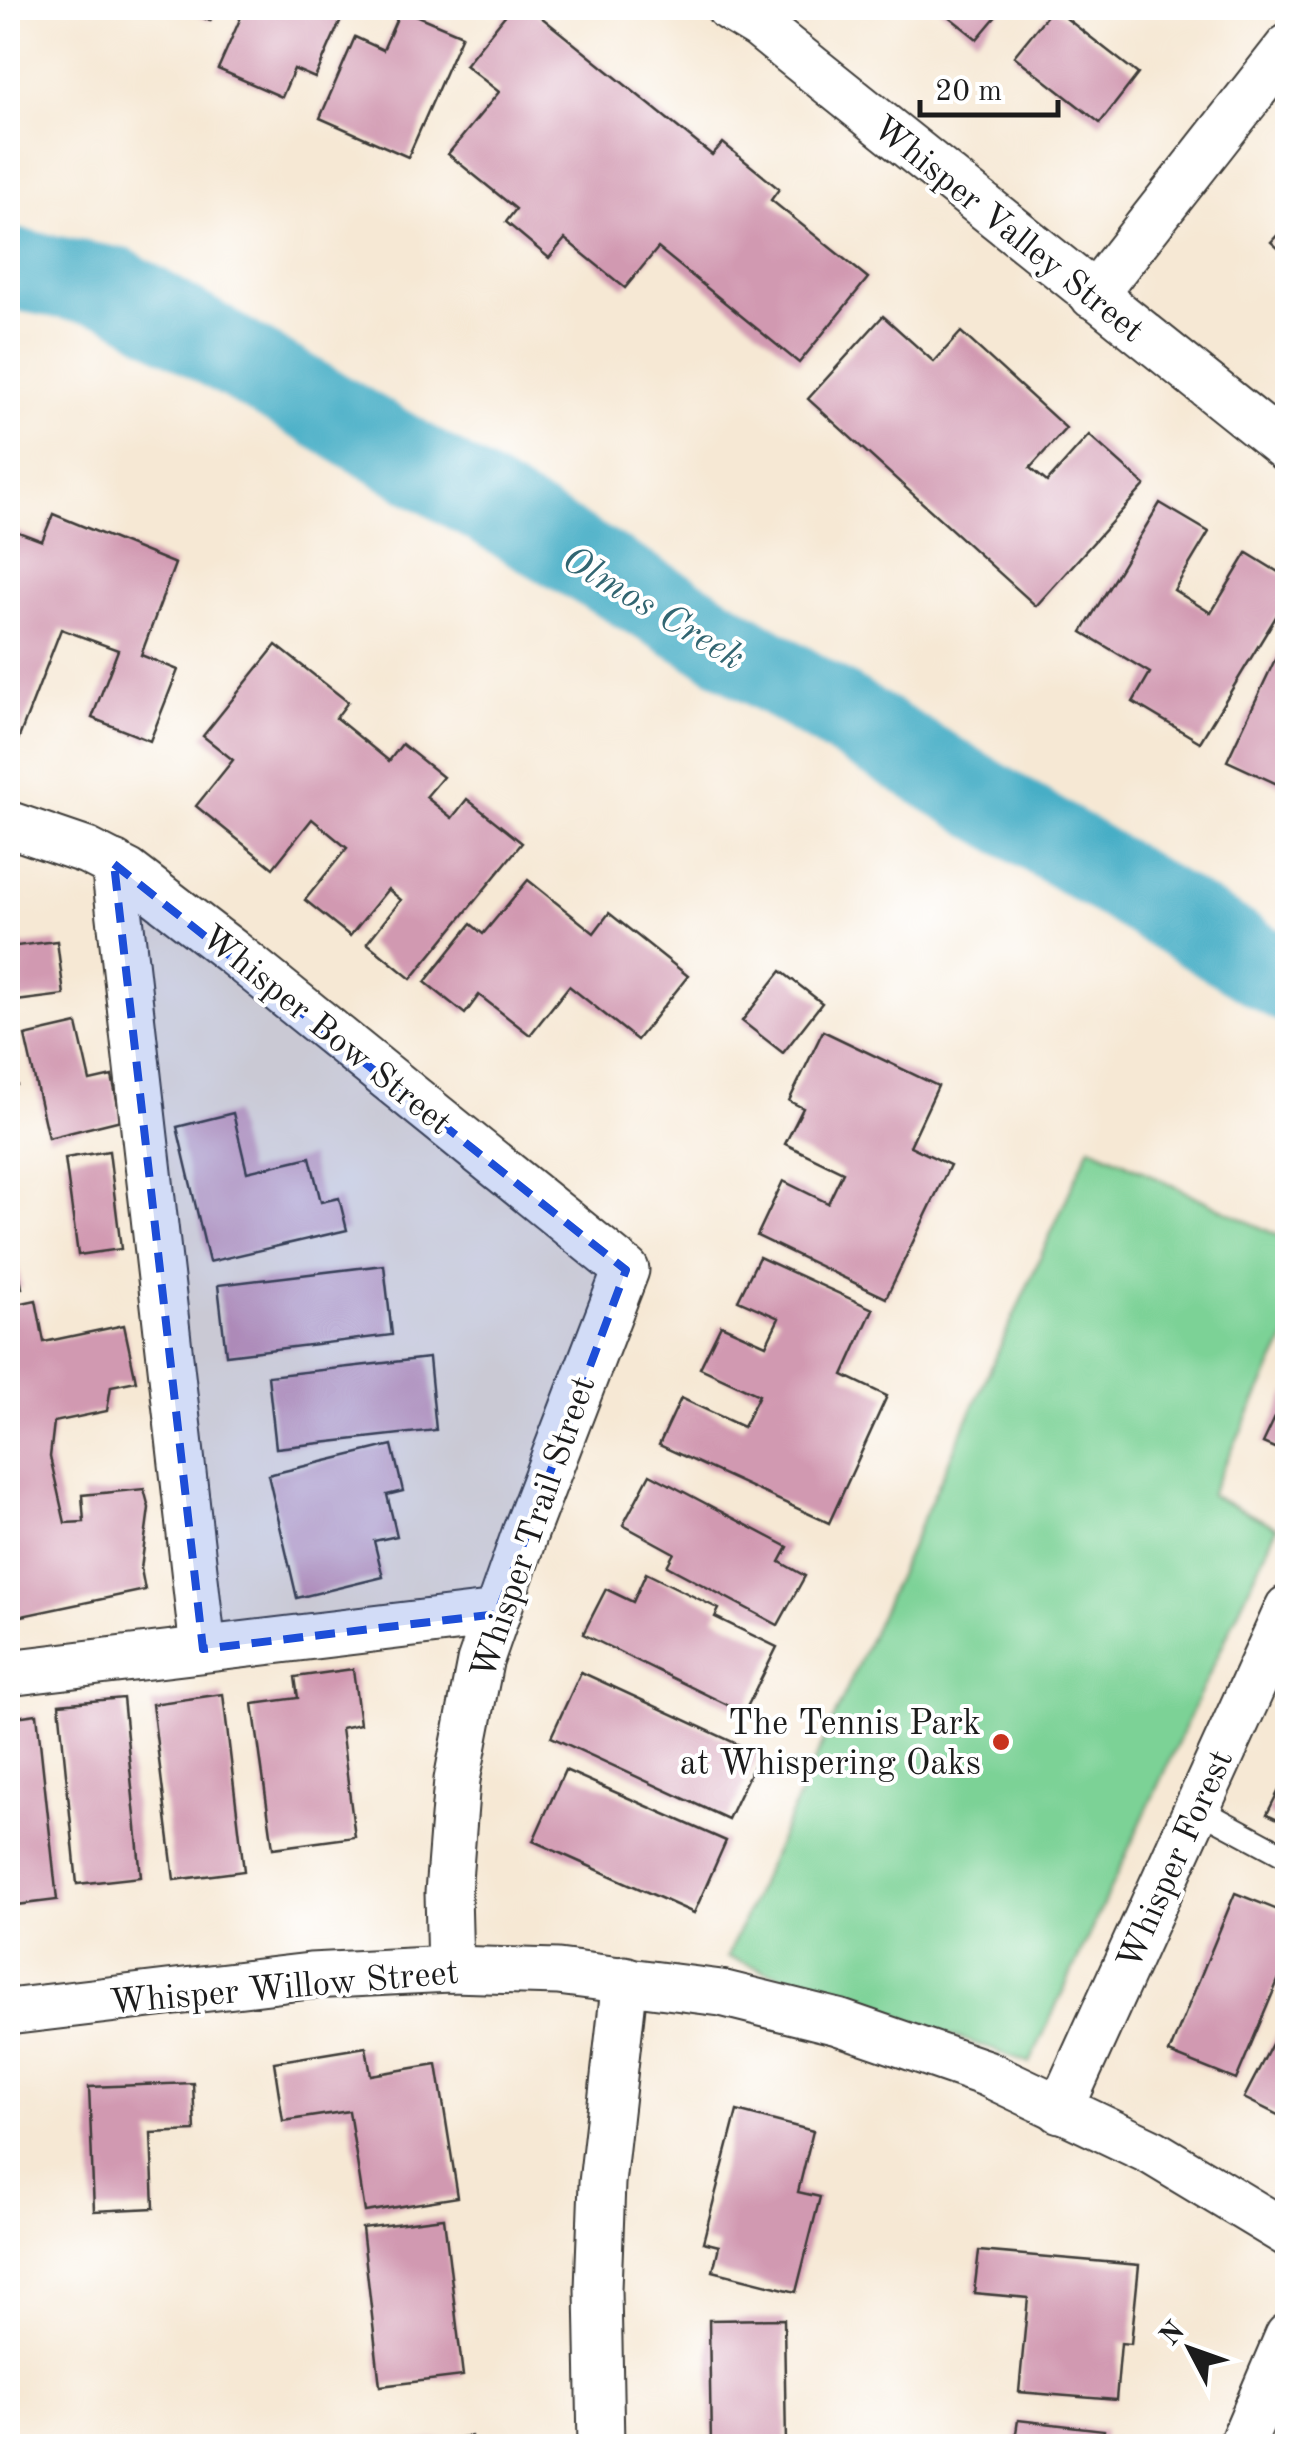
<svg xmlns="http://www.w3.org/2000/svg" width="1295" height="2454" font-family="'Old Standard TT',serif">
	<rect width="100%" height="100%" fill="#fff"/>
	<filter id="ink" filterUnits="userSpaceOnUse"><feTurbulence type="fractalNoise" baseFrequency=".01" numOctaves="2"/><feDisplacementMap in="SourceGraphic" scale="20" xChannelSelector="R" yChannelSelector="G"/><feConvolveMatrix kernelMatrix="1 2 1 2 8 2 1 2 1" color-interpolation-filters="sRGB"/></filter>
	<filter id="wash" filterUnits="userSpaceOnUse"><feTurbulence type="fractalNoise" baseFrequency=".0048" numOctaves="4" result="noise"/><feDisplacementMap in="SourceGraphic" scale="40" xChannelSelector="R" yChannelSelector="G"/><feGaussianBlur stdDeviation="2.25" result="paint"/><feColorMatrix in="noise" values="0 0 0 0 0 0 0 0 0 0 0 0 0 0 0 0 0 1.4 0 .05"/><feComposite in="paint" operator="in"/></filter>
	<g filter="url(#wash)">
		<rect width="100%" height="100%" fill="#f6e8d4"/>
		<!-- green -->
		<path fill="#7bd296" stroke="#4c7759" stroke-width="2.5" d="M1090,1146l197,94v96l-77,159 67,32 -247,536 -303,-106z"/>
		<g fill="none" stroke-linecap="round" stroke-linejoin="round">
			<!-- river -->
			<path stroke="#46aec6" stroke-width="82" d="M8,268l108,20 554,323 618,371"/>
		</g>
		<g id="blocks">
			<!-- building -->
			<g fill="#d199b1">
				<path d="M181,8h36l-7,13z"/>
				<path d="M245,8h101l-31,70 -21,-9 -12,28 -64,-28z"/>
				<path d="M511,8h19l182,147 11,-12 56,46 -8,11 97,78 -69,85 -141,-115 -33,40 -60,-49 -16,19 -43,-36 10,-13 -68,-55 51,-62 -34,-27z"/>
				<path d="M938,8h65l-26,31z"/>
				<path d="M1053,8l85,66 -38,49 -86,-67z"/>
				<path d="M401,9l61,26 -54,122 -88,-39 35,-81 28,13z"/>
				<path d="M1288,224v33l-17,-15z"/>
				<path d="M883,316l51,46 27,-30 105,96 -36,40 17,14 42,-47 56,50 -109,121 -228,-207z"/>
				<path d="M1160,503l49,29 -35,58 37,23 36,-60 41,25v19l-88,145 -67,-40 17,-29 -68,-41z"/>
				<path d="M53,514l122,50 -34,91 37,15 -28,71 -58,-23 26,-68 -57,-21 -43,111 -10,-4v-208l34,13z"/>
				<path d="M1288,632v157l-61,-28z"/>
				<path d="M276,645l72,57 -12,16 53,43 13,-17 41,33 -17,20 26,21 15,-19 55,44 -111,136 -44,-36 34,-43 -13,-11 -38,47 -45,-36 42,-52 -35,-29 -39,49 -77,-62 37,-46 -30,-24z"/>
				<path d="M528,880l66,53 15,-20 79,63 -51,64 -68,-54 -39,49 -51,-40 -14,19 -40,-32 46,-58 12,10z"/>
				<path d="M57,941l7,54 -56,7v-55z"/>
				<path d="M781,971l41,32 -39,50 -41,-32z"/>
				<path d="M77,1024l13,57 22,-5 9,44 -73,18 -23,-102z"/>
				<path d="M823,1031l115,55 -28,60 40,19 -64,133 -129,-62 26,-55 45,22 15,-31 -58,-28 18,-36 -14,-7z"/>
				<path d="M8,1038l9,47 -9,2z"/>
				<path d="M233,1113l14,59 63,-15 11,45 18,-4 8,32 -138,32 -32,-135z"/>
				<path d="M109,1151l12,98 -43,6 -13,-97z"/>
				<path d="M8,1211l14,77 -14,2z"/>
				<path d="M759,1257l114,52 -30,66 44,21 -58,127 -170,-78 22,-47 62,29 16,-32 -59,-27 21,-43 45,20 13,-27 -41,-18z"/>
				<path d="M384,1265l8,70 -166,20 -8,-70z"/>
				<path d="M36,1300l8,42 80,-17 12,56 -25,5 -4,25 -53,11 -4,35 15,66 19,-1 -2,-27 62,-6 5,19 -8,61 4,21 -137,29v-313z"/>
				<path d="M429,1358l7,72 -160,18 -8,-72z"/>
				<path d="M1288,1390v64l-25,-11z"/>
				<path d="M392,1445l11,46 -16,4 10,41 -23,5 9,36 -86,21 -29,-123z"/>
				<path d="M650,1474l138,73 -8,15 25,14 -27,49 -111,-59 7,-13 -51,-28z"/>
				<path d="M646,1573l73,36 -4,8 62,30 -33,66 -161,-79 23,-45 27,13z"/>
				<path d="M353,1669l7,55 -19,4 14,109 -82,11 -20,-144 45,-6 -3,-21z"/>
				<path d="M581,1672l178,82 -31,65 -177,-82z"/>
				<path d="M223,1694l21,177 -70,9 -22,-176z"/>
				<path d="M123,1698l18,179 -64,7 -18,-180z"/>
				<path d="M37,1714l20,186 -49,6v-188z"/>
				<path d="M565,1770l161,71 -32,72 -161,-72z"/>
				<path d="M1288,1772v52l-21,-10z"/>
				<path d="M1235,1893l53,21v43l-52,123 -67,-27z"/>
				<path d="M1288,2013v107l-44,-22z"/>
				<path d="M366,2047l5,28 66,-11 21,133 -93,15 -16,-101 -66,10 -9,-59z"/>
				<path d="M193,2083l2,48 -44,2 3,75 -60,3 -5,-124z"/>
				<path d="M737,2111l76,20 -15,61 22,5 -24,95 -83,-21 6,-25 -16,-4z"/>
				<path d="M444,2218l19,158 -83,10 -18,-158z"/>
				<path d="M979,2251l160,14 -8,79 -10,-1 -5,57 -97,-8 9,-94 -54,-5z"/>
				<path d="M784,2319l2,127h-75l-2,-126z"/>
				<path d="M1018,2420l86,10 -2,16h-88z"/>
				<path d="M471,2436l1,10h-82v-2z"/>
			</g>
		</g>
	</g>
	<g filter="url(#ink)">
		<use href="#blocks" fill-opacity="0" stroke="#3d3b38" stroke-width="2.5"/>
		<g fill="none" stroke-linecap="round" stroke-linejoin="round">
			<!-- lane casing -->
			<g stroke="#3d3b38" stroke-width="26">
				<path id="lane" d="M1197,1808l91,49"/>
			</g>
			<!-- street casing -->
			<g stroke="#3d3b38" stroke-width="49">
				<g id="street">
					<path d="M729,8l30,18 529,424"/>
					<path d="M1093,296l195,-249"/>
					<path d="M8,824l79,27 41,21 103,79 395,319 -101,263 -45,129 -23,118 -9,113 2,76"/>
					<path d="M114,864l89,785"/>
					<path d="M8,1673l489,-59"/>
					<path d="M8,2012l302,-36 140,-7 108,3 163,21 117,29 148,51 166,79 136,82"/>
					<path d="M1060,2110l228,-502"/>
					<path d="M601,2446l-3,-157 4,-106 23,-204"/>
					<path d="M1241,2446l47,-110"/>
				</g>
			</g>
			<!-- lane -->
			<use href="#lane" stroke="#fff" stroke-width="22"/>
			<!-- street -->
			<use href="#street" stroke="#fff" stroke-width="45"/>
		</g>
	</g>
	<!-- marked area -->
	<path fill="#1d4ed8" fill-opacity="0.2" stroke="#1d4ed8" stroke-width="8" stroke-dasharray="20 12" stroke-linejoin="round" d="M114,864l512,406 -129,344 -294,35z"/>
	<!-- markers -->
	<circle fill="#c8321e" stroke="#fff" stroke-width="4" cx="1001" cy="1742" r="10"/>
	<g text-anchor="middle" stroke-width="8" stroke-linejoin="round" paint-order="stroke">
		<!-- street labels -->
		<g font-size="35" fill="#1c1c1c" stroke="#fff">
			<text transform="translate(1009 228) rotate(39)" y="12">Whisper Valley Street</text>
			<text transform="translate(327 1029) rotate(39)" y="12">Whisper Bow Street</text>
			<text transform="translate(532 1527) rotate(-71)" y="12">Whisper Trail Street</text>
			<text transform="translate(1174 1859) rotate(-66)" y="12">Whisper Forest</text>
			<text transform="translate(284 1986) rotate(-5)" y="12">Whisper Willow Street</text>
		</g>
		<!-- poi labels -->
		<g font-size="35" fill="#1c1c1c" stroke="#fff" text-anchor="end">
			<text x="981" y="1734">The Tennis Park<tspan x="981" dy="40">at Whispering Oaks</tspan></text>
		</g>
		<!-- water labels -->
		<g font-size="38" font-style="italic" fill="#316571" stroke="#fff">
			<text transform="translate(654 607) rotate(31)" y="13">Olmos Creek</text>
		</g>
	</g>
	<!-- margin -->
	<rect width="1295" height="2454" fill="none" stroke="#fff" stroke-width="40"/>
	<!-- north arrow -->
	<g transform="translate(1190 2349) rotate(311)" stroke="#ffffff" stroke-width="8" paint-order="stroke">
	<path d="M0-8L18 38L0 25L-18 38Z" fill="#1c1c1c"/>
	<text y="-15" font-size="28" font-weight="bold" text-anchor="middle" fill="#1c1c1c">N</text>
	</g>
	<!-- scale -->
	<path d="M920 100v15h138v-15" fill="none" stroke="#1c1c1c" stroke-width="5"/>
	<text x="935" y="100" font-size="30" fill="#1c1c1c" stroke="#ffffff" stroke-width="8" paint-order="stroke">20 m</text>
</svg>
